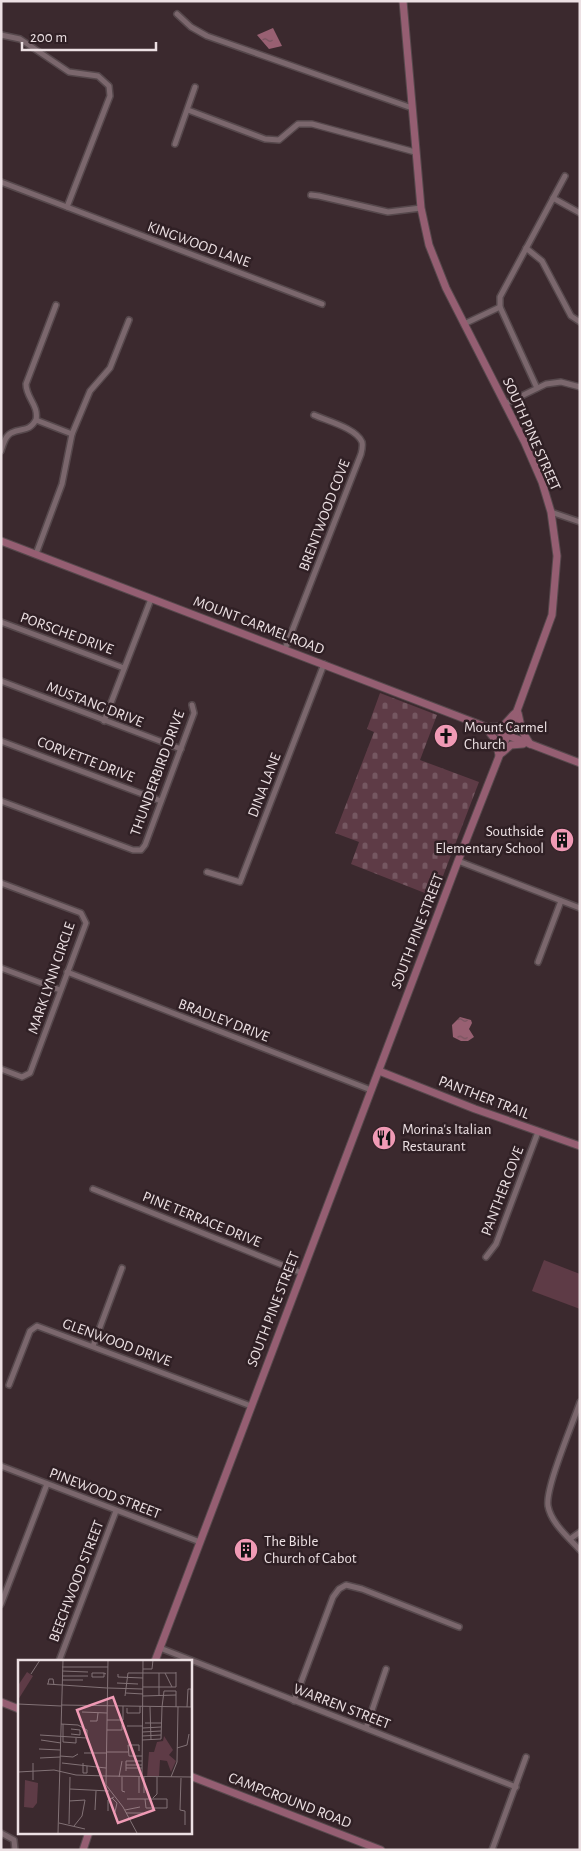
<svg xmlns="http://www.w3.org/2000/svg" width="581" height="1851" font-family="'Alegreya Sans',sans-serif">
	<defs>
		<pattern id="cemetery-stones" width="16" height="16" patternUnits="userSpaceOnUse" patternTransform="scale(1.25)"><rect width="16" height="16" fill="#5e3b46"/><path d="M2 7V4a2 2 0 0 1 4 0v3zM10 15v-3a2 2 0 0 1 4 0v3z" fill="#755761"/></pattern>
		<pattern id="water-ripples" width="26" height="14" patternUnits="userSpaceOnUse" patternTransform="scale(1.25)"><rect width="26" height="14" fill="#986072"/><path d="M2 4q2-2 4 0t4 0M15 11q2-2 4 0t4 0" fill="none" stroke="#74535d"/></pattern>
	</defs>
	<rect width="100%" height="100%" fill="#3b292e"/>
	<!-- cemetery -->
	<path fill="url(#cemetery-stones)" d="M380,693l57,22 -17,45 59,22 -44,115 -84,-33 8,-22 -24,-9 39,-101 -7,-3z"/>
	<!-- park -->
	<path fill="#5e3b46" d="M544,1260l36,14v35l-48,-18z"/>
	<!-- water -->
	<g fill="url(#water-ripples)">
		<path d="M273,28l9,18 -13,3 -12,-14z"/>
		<path d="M460,1017l11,3 1,3 -3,6 5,8 -6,4h-7l-8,-4 -1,-12z"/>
	</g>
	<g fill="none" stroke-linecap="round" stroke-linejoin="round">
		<!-- street casing -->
		<g stroke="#56484c" stroke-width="8">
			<g id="street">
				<path d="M177,14l14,13 16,9 205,72"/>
				<path d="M1,35l19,4 49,33 29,4 11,10 1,10 -43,111"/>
				<path d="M188,110l77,29 14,1 19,-16h14l103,28"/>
				<path d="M175,144l20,-57"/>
				<path d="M1,182l321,122"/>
				<path d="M311,195l8,1 69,16 33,-4"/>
				<path d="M553,198l27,15"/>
				<path d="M526,248l16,13 29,55 9,6"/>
				<path d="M464,324l36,-17"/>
				<path d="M537,388l-37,-81v-10l65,-121"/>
				<path d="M505,404l41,-20 15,-2 19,5"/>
				<path d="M36,420l36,14"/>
				<path d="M1,451c2,-6 4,-15 10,-18 11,-6 17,0 25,-13 3,-15 -10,-22 -10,-36l30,-79"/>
				<path d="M551,512l29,10"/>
				<path d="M36,554l26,-70 10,-50 18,-43 20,-23 19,-48"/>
				<path d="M1,622l123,46"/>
				<path d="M285,649l76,-195c1,-4 2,-8 1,-12 -6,-14 -35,-21 -48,-27"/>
				<path d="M1,681l180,68"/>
				<path d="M104,721l47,-122"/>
				<path d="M1,741l160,60"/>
				<path d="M1,801l132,49h8l4,-5 49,-132 -2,-8"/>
				<path d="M458,861l122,47"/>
				<path d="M207,872l33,10 84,-218"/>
				<path d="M1,883l80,30 5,10 -56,150 -8,4 -21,-8"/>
				<path d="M538,962l23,-61"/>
				<path d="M1,968l59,22"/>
				<path d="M67,972l304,118"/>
				<path d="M93,1189l209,84"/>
				<path d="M486,1257l10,-13 42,-112"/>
				<path d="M93,1346l29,-78"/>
				<path d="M9,1385l21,-54 7,-5 214,80"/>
				<path d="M580,1402c-7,21 -35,86 -32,104 3,17 21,32 32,44"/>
				<path d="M1,1466l199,76"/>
				<path d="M570,1539l10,-7"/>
				<path d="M1,1604l46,-120"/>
				<path d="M160,1648l356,139"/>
				<path d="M59,1661l57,-150"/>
				<path d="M294,1701l39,-104 6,-8 7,-4 16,4 97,38"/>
				<path d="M366,1728l20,-59"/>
				<path d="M1,1833l13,7 1,10"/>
				<path d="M492,1850l34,-93"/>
			</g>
		</g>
		<!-- secondary casing -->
		<g stroke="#56484c" stroke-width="9">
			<g id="secondary">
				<path d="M1,541l579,222"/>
				<path d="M518,713l4,18 8,13"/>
				<path d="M490,727l13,-1 11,-12"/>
				<path d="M487,729l9,12 3,14"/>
				<path d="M502,753l9,-8 12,-1"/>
				<path d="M379,1071l96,38 105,37"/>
				<path d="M155,1661l303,-800 60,-153 34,-93 5,-59 -6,-44 -9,-30 -17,-39 -79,-155 -17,-43 -8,-37 -18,-207"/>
				<path d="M1,1702l18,7"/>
				<path d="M190,1776l191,74"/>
				<path d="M83,1850l6,-18"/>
			</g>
		</g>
		<!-- street -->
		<use href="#street" stroke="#7b676d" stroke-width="5"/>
		<!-- secondary -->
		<use href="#secondary" stroke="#955e72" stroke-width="7"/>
	</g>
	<!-- icons -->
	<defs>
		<g id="church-disc" transform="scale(1.25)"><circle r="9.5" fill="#f09ab5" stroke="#302025"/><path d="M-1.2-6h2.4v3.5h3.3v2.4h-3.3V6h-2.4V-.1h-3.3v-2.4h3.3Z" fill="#111"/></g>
		<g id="building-disc" transform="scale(1.25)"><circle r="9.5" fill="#f09ab5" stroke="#302025"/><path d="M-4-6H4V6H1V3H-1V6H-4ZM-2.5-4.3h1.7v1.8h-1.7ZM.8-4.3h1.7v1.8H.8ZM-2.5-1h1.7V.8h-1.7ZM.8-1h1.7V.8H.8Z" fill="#111"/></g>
		<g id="restaurant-disc" transform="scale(1.25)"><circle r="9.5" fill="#f09ab5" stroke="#302025"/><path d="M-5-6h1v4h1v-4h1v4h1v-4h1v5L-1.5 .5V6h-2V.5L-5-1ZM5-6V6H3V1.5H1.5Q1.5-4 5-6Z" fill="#111"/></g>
	</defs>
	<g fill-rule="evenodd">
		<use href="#church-disc" x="446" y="736"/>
		<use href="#building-disc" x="562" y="840"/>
		<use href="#restaurant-disc" x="384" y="1138"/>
		<use href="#building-disc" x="246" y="1550"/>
	</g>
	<g text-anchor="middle" stroke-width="5" stroke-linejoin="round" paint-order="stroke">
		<!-- street labels -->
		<g font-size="15" fill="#ece0e3" stroke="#302025">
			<text transform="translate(199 244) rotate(20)" y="5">KINGWOOD LANE</text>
			<text transform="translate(532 434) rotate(66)" y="5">SOUTH PINE STREET</text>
			<text transform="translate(324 515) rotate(-69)" y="5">BRENTWOOD COVE</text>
			<text transform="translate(259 625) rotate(21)" y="5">MOUNT CARMEL ROAD</text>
			<text transform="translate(67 633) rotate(20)" y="5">PORSCHE DRIVE</text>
			<text transform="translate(95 704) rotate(21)" y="5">MUSTANG DRIVE</text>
			<text transform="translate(86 759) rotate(21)" y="5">CORVETTE DRIVE</text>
			<text transform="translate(157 773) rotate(-70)" y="5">THUNDERBIRD DRIVE</text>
			<text transform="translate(264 785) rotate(-69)" y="5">DINA LANE</text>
			<text transform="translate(417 931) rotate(-69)" y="5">SOUTH PINE STREET</text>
			<text transform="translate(51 978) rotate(-71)" y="5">MARK LYNN CIRCLE</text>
			<text transform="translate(224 1020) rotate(21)" y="5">BRADLEY DRIVE</text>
			<text transform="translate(484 1097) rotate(21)" y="5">PANTHER TRAIL</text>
			<text transform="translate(502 1191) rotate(-69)" y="5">PANTHER COVE</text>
			<text transform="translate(202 1219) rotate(22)" y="5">PINE TERRACE DRIVE</text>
			<text transform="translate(273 1309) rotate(-69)" y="5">SOUTH PINE STREET</text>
			<text transform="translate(117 1342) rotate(20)" y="5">GLENWOOD DRIVE</text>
			<text transform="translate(105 1493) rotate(21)" y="5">PINEWOOD STREET</text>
			<text transform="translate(76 1581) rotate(-69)" y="5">BEECHWOOD STREET</text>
			<text transform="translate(342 1706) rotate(21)" y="5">WARREN STREET</text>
			<text transform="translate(290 1800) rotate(21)" y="5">CAMPGROUND ROAD</text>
		</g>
		<!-- poi labels -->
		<g font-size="15" fill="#ece0e3" stroke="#302025" text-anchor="start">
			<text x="464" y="732">Mount Carmel<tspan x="464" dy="17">Church</tspan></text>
			<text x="544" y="836" text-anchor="end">Southside<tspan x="544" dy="17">Elementary School</tspan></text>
			<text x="402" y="1134">Morina's Italian<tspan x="402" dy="17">Restaurant</tspan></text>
			<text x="264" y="1546">The Bible<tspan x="264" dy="17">Church of Cabot</tspan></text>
		</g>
	</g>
	<!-- overview -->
	<g transform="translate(18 1660)">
		<rect width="174" height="174" fill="#3b292e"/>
		<path d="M9,12l6,4 -15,24 1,-16zM146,76l9,14 -4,5 7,6 -5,11 -4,-11 -7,-1 -1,16 -12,1 2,-25h5l3,-10 6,-1z" fill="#5e3b46"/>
		<path d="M7,120l13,3 -1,20 -4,5 -9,-1z" fill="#5e3b46"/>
		<path fill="none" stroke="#827276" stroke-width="1" d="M90,0l-2,125 17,22 14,26M44,7h46M125,9h9l1,-9M44,11l26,1M86,13v4h-12v-4h12l2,1M147,13l7,14M13,14l9,-14M100,14v3l25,1M44,16h26M44,20h21M99,23l21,1M29,24l60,4M30,24l1,-5h4l1,6M125,27h33v-15M90,28l35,1M108,33l17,1M107,36l3,-23h48M125,36l33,-1M141,36v-23M0,44l43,2M43,45l131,2M132,47l1,33M144,47l2,-16h12v16M169,47l1,-18h3v18M109,48v5h13v-7M64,52l25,1M89,60h16v-14M72,61h7l1,-8M127,63h17M45,64v18l13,1v-5M109,66h16M125,68l18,-1M53,69l9,1v5l-9,-1M89,70h15v-5M124,72l19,-1M22,75l47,3v-8l-9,-5 -17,-1M124,76l19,-1M23,80l20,3M124,80l19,-1 1,-32M159,88l10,-3 2,-11M21,89l21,1M121,91v-6h-11l1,11h13M89,92h21M66,93h22M42,96l13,1 5,-3M22,98l20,-1M44,103l44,5M65,103v10h4v-7M108,105h16M108,108h16M108,111v-10h16M0,112l36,-2 22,5 30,1M88,116l86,1M101,117l3,-16M104,117v14l3,1M124,117l1,-117M153,117l6,-15 1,-55M163,118l-1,32 5,1v14M15,120v-17M52,129l39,2M121,133v-16M126,133v-16M94,138l5,5 -2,9M135,138l4,-4v-17M109,139h40v9h-21l-1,-9M51,141l16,-1 -3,16 -8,10M77,150l1,-19M107,150l15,-3M90,151v-11l6,-3M108,153h17M41,163l26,6M51,164l1,-47M40,173l5,-173"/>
		<path fill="#f09ab5" fill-opacity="0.15" stroke="#f09ab5" stroke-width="2.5" d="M95,37l41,113 -36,13 -41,-113z"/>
		<rect width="174" height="174" fill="none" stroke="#ece0e3" stroke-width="2.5"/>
	</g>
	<!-- border -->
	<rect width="581" height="1851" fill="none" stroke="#ece0e3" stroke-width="5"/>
	<!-- scale -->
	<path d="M22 42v8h134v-8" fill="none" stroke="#ece0e3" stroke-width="2.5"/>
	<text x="30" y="42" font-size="15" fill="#ece0e3" stroke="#302025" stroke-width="4" paint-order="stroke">200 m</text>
</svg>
